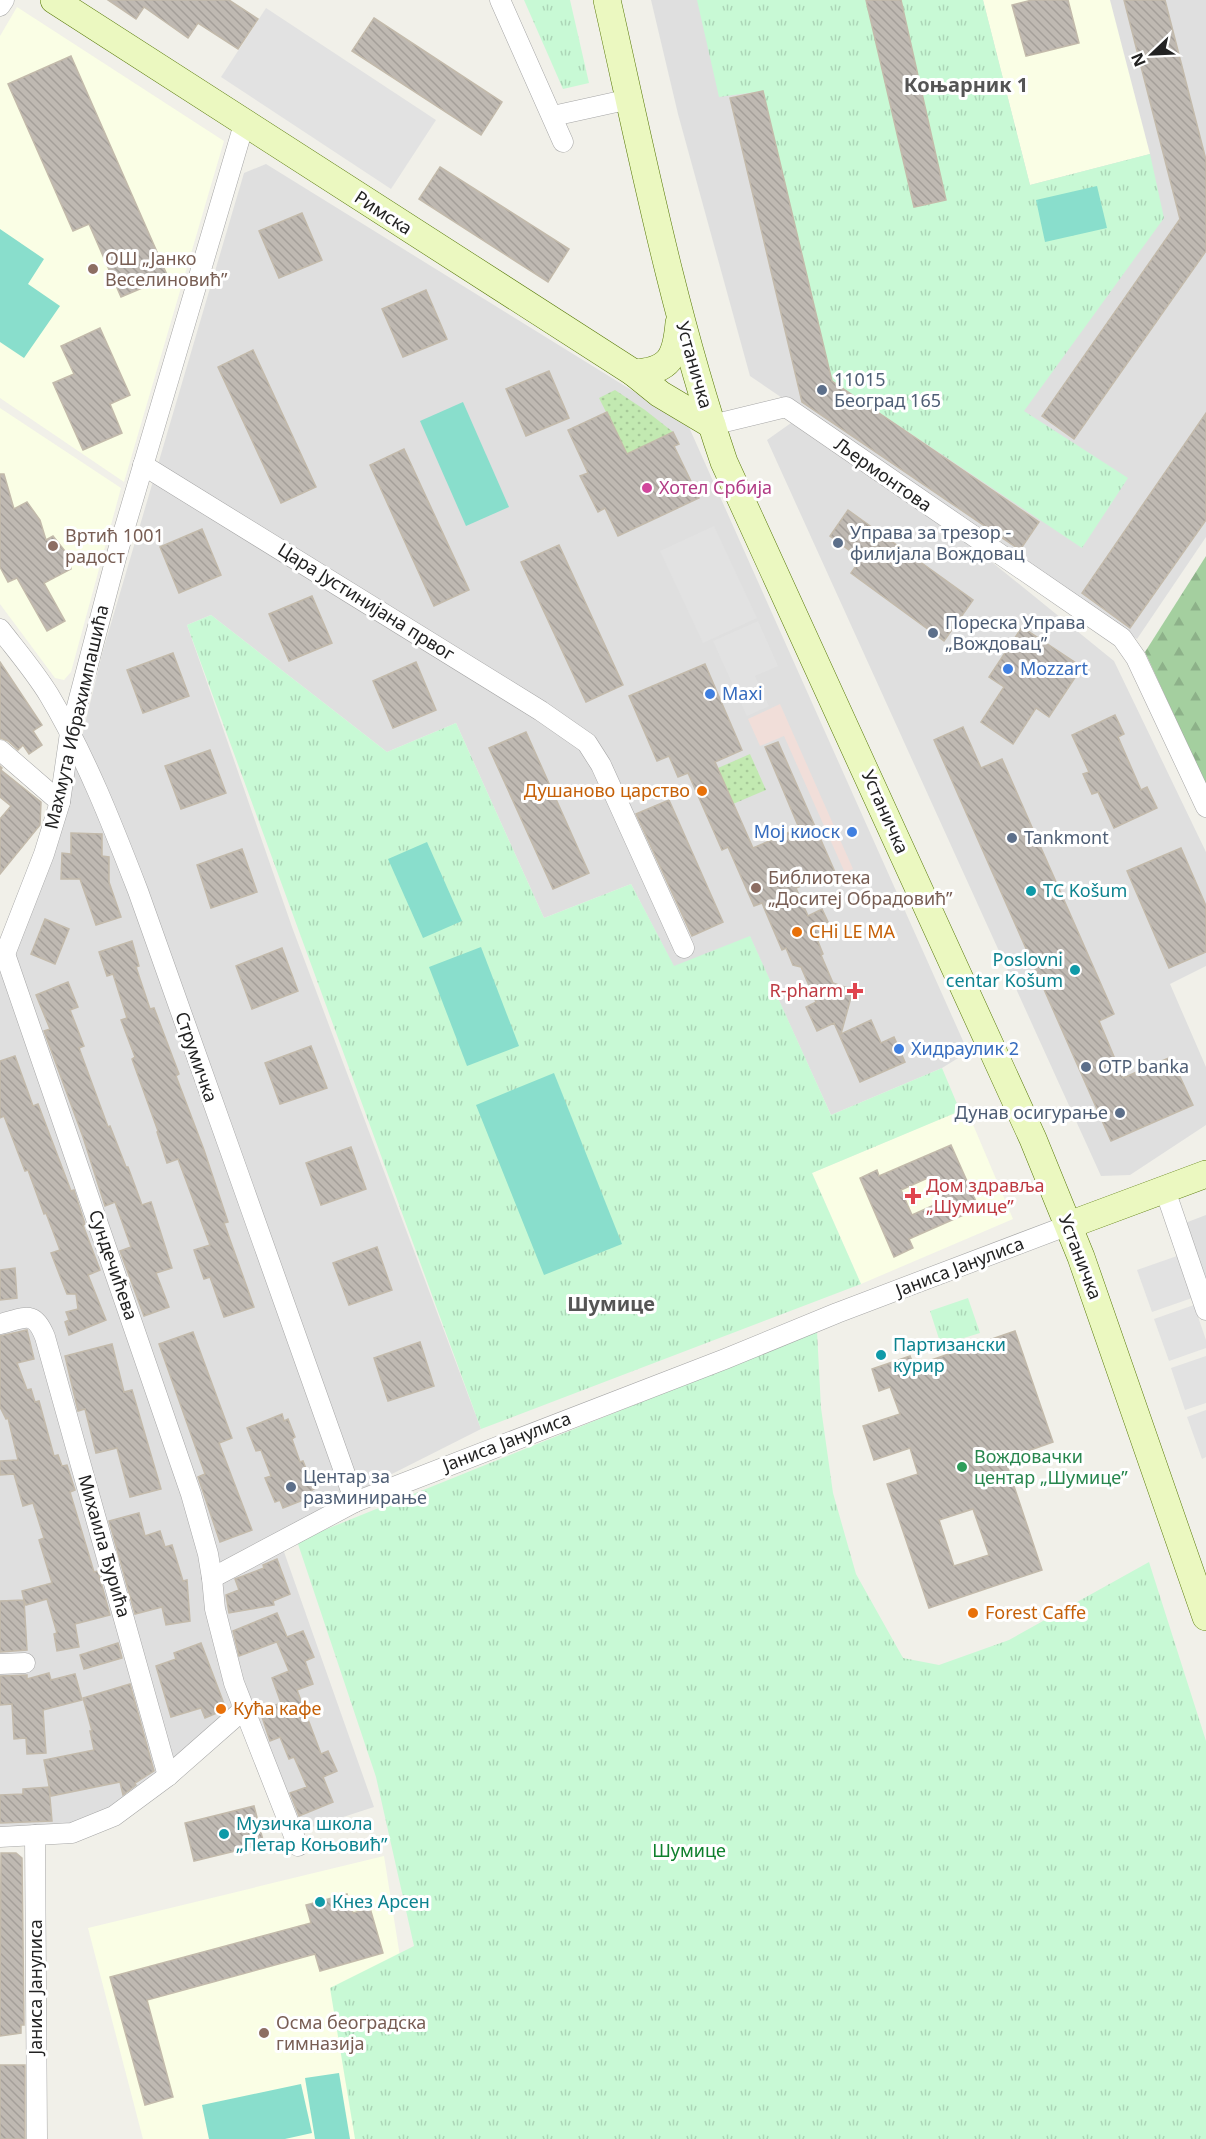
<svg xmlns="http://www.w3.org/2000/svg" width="1206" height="2139" font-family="'Noto Sans',sans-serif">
	<defs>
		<pattern id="grass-dots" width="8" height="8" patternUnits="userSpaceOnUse" patternTransform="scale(1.5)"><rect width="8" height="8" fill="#c2e9b1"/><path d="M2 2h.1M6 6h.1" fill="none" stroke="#a6c898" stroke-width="1.8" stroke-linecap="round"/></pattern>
		<pattern id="forest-firs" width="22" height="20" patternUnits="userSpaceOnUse" patternTransform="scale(1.5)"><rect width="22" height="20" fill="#a4cf9f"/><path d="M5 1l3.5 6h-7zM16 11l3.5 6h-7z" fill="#8db189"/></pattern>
		<pattern id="park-tufts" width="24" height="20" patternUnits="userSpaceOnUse" patternTransform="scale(1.5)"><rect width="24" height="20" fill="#c8f9d5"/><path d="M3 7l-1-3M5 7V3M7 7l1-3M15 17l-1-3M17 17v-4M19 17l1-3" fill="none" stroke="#acd5b7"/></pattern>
		<pattern id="building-back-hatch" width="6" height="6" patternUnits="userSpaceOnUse" patternTransform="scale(1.5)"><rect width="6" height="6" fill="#bfb9b2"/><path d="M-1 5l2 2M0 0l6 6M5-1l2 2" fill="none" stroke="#a49f99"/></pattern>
	</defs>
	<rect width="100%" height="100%" fill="#f1f0e9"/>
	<!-- residential -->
	<g fill="#dfdfdf">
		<path d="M651,0h555v537l-69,102 -387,-263 -72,-262z"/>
		<path d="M266,164l422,261 280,627 -26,16 -111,47 -81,-178 -76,30 -43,-83 -87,34 -88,-195 -69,29 -176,-137 -24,10 105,302 189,502 -204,103 97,275 -74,24 -58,-127 -114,99 -59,22 -69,6v-862l56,-125 46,-190 142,-481z"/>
		<path d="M791,423l186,127 137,111 92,191v114l-36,18 36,83v58l-76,50 -29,1 -334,-736z"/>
		<path d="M1206,1215v70l-21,-62z"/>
	</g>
	<!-- commercial -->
	<path fill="#f1ded9" d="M780,704l73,165 -8,4 -61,-137 -24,10 -12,-27z"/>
	<!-- education -->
	<g fill="#fafee5">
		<path d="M983,0h127l40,154 -120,31z"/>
		<path d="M17,7l207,134 -100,341 -124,-84v-362z"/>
		<path d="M0,408l121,80 -50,184 -7,8 -9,-2 -55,-74z"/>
		<path d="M966,1108l47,111 -152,65 -49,-111z"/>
		<path d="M384,1856l45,283h-286l-55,-211z"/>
	</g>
	<!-- grass -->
	<g fill="url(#grass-dots)">
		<path d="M615,390l30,20 28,22 -46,22 -28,-56z"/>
		<path d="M750,754l16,36 -33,14 -15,-36z"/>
	</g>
	<!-- forest -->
	<path fill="url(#forest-firs)" d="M1206,556v229l-61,-133z"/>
	<!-- park -->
	<g fill="url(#park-tufts)">
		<path d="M524,0h46l19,83 -26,6z"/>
		<path d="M697,0h286l47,185 120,-31 14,64 -140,193 104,67 -46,70 -250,-167 -69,-290 -44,6z"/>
		<path d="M211,615l176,137 69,-29 88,195 87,-34 43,82 76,-30 81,179 111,-47 18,43 -148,62 49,111 -380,145 -294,-804z"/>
		<path d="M968,1298l12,35 -39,12 -11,-34z"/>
		<path d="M817,1331l4,77 12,85 23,81 47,84 36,7 70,-25 140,-78 57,179v398h-851l-25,-151 84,-42 -38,-169 -79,-236z"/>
	</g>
	<!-- pitch -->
	<g fill="#89decc">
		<path d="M1097,186l10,42 -62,14 -9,-42z"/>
		<path d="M0,229l44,30 -16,25 32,22 -36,52 -24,-16z"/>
		<path d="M463,402l46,105 -43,19 -46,-105z"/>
		<path d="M427,842l35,79 -39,17 -35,-79z"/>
		<path d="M481,947l38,99 -52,20 -38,-99z"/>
		<path d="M554,1073l68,171 -78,31 -68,-170z"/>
		<path d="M339,2073l11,66h-35l-10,-61z"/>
		<path d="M301,2084l11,49 -27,6h-76l-7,-34z"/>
	</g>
	<!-- parking -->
	<g fill="#e2e2e2">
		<path d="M266,8l170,112 -45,69 -170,-112z"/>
		<path d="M714,526l43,92 -54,25 -43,-92z"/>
		<path d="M758,621l20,45 -23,10 14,30 -22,10 -34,-75z"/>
		<path d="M1177,1256l15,42 -40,14 -15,-42z"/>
		<path d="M1194,1305l12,35v8l-37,13 -15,-42z"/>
		<path d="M1206,1356v47l-21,7 -14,-42z"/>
		<path d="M1206,1410v47l-4,2 -15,-42z"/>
	</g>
	<!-- building -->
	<g fill="url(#building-back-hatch)" stroke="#c3baab" stroke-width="1.5" fill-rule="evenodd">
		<path d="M108,0h121l29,19 -20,30 -40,-26 -10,15 -44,-31 -8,12z"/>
		<path d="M866,0h35l45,200 -32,7z"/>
		<path d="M1032,0h36l11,43 -53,13 -14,-51z"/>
		<path d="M1124,0h41l41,160v91l-132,188 -32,-23 138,-197z"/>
		<path d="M374,18l128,84 -21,33 -129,-84z"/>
		<path d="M71,56l97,221 -47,20 -32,-73 -16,7 -65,-147z"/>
		<path d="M763,91l69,290 207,141 -19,28 -218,-148 -72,-304z"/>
		<path d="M440,167l129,82 -21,33 -129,-83z"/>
		<path d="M302,213l20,47 -43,18 -20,-47z"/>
		<path d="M426,290l21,49 -44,18 -21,-48z"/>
		<path d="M100,328l30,67 -20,9 12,29 -39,17 -30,-67 21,-9 -13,-28z"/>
		<path d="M253,350l63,137 -35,16 -63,-136z"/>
		<path d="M549,371l20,47 -43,18 -20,-47z"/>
		<path d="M607,412l20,42 46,-22 6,12 -5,2 25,52 -81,38 -13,-28 -7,4 -18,-36 8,-3 -20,-43z"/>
		<path d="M1206,413v107l-76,108 -48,-35z"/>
		<path d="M404,449l65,141 -35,16 -64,-141z"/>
		<path d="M0,474h4l10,35 13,-7 13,18 6,20 7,-4 12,15 6,18 -27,14 21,38 -18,10 -30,-53 -9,4 -8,-15z"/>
		<path d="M848,510l125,90 -29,41 -93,-68 10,-14 -31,-23z"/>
		<path d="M202,529l19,46 -42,18 -19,-46z"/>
		<path d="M559,545l64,140 -37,17 -65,-140z"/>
		<path d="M312,596l20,47 -43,18 -20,-47z"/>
		<path d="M1022,627l60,40 -33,50 -13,-9 -23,36 -32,-22 23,-35 -15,-10z"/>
		<path d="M173,653l16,43 -46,17 -16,-43z"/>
		<path d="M0,662l42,63 -9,6 9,14 -13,9 -6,-9 -5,5 -10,-9 -8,-3z"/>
		<path d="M416,662l20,48 -43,18 -20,-47z"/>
		<path d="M705,664l37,86 -27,12 38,86 46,-20 -34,-81 13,-5 57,130 -39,16 12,28 14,-7 6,13 -6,3 -5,14 6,15 -2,1 12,28 20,7 -12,44 30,-14 10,23 13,-6 11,25 -45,20 -26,-59 -17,8 -11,-24 10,-5 -15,-35 -8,-2 -7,-17 -4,2 -20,-47 -8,3 -26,-59 -6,3 -34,-77 -10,4 -9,-21 -12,5 -28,-65z"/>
		<path d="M1115,715l9,19 -6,3 23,53 6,-3 10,21 -43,20 -16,-36 -6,2 -9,-20 6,-2 -17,-37z"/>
		<path d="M963,727l18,41 21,-9 112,255 -15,7 24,57 48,-21 22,48 -82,36 -177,-401z"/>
		<path d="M526,732l63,141 -36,16 -64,-141z"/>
		<path d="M210,750l16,43 -45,16 -16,-43z"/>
		<path d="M0,766l2,2 -1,2 40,32 -1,23 -40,49v-55l11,-13 -11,-9z"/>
		<path d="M669,800l54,122 -31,14 -56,-122z"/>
		<path d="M71,833l31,1v22l7,1v25l12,35 -25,8 -16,-46h-19l1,-26 9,1z"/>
		<path d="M1181,848l25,58v46l-37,16 -42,-97z"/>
		<path d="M242,849l15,43 -46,16 -14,-43z"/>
		<path d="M45,919l24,10 -14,35 -24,-10z"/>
		<path d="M132,941l7,25 -3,1 14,42 4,-1 25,66 -3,2 28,74 24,72 -4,1 30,84 -30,10 -14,-40 -6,2 -10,-29 16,-5 -32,-86 -11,4 -10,-31 1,-1 -26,-72 3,-2 -14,-37 6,-2 -14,-44 -6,2 -8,-24z"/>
		<path d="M282,948l16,43 -46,18 -16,-43z"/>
		<path d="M68,982l10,25 -8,3 14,36 -5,2 29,79 2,-1 16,41h2l14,38 9,-3 21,66 -16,5 13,34 -25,9 -24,-65 11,-4 -16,-45 -10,4 -22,-69 -39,-106 6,-2 -14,-34z"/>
		<path d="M311,1046l16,42 -47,16 -15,-41z"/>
		<path d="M15,1056l18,50 5,-2 33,87 3,-1 11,34 -2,1 17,45 -12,5 18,45 -37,15 -4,-13 4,-2 -3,-8 12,-3 -2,-15h-9l-16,-41 9,-3 -14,-37 -2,1 -16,-44 -3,1 -21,-55 -4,2v-57z"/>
		<path d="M951,1145l28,63 -70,31 4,9 -19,9 -34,-79 17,-8 2,6zM932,1176l11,25 -31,14 -11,-25z"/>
		<path d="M351,1147l15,42 -45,16 -15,-42z"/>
		<path d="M377,1247l15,43 -43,15 -16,-42z"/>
		<path d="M15,1268l2,30 -17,2v-30z"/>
		<path d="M27,1330l7,29 -17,4 10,27 4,-1 4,13 4,-1 15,55 4,-1 4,11 5,-1 8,25 -5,2 24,80 4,-1 12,44 -35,9 4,23 -22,4 -3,-17 3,-1 -10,-34 -21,6 -2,-5 3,50 -27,2v-51l24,-1 -2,-9 30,-8 -13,-43 5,-2 -11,-35 -10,3 -9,-32 -14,1v-14l18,-1 -10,-42 -2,1 -6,-12v-71z"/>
		<path d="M1015,1331l38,111 -48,17 37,111 -113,38 -42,-124 31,-10 -8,-26 -36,12 -11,-34 37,-12 -10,-27 -11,4 -7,-22 38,-13 4,10zM973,1509l16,46 -35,11 -15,-46z"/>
		<path d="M193,1332l39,106 -13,5 33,87 -32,12 -22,-65 7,-3 -46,-130z"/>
		<path d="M420,1342l14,44 -46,15 -14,-43z"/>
		<path d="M112,1344l12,48 8,-2 29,99 -31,8 -13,-49 -21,5 -11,-44 -7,2 -13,-55z"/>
		<path d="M282,1414l2,7 4,-2 7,18 -3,2 8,23 3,-1 11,28 -3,2 2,5 -30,12 -3,-8 -5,2 -10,-24 6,-2 -10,-26 -5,1 -9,-23z"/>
		<path d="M139,1513l6,23 15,-5 5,16 7,-2 11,36 4,-1 3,41 -24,4 -4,-18 -27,7 -26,-93z"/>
		<path d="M277,1559l13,35 -17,7 1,4 -45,8 -3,-18 13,-5 -4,-11 29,-11 -1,-3z"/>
		<path d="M277,1613l10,24 16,-6 11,26 -9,4 8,23 -16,6 24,64 7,-3 9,20 -14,6 10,25 -34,14 -9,-23 17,-6 -13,-30 -5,2 -9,-22 -10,4 -10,-30 21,-8 -9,-25 17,-7 -12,-29 2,-1 -40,15 -6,-25z"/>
		<path d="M118,1643l4,15 -38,11 -4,-14z"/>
		<path d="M201,1643l25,66 -21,9 -4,-10 -30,9 -15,-51 20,-7 -2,-6z"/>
		<path d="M49,1673l2,7 24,-6 7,26 -39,10 3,43 -19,1 -1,-16 -12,1 -2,-35 -12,1v-29l27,-1v4z"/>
		<path d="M130,1684l24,87 -19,12 1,2 -13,10 -3,-13 -69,14 -7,-36 50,-10 -4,-19h2l-9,-33z"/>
		<path d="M49,1787l3,34 -52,2v-28l23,-1v-5z"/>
		<path d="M254,1806l10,38 -70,17 -9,-38z"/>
		<path d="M1,1853h15l6,5 2,167h-3v8l-21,3z"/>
		<path d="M347,1894l6,19 17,-5 13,45 -63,18 -5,-17 -168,46 26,97 -28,8 -35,-128 201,-54 -5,-18z"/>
		<rect x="0" y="2065" width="25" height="74"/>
	</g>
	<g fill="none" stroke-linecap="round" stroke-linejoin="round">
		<!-- street casing -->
		<g stroke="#a6a6a6" stroke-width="21">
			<g id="street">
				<path d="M500,0l63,142"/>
				<path d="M0,6l4,-6"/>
				<path d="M553,116l77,-17"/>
				<path d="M712,425l74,-18 336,231 14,20 70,149"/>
				<path d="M143,465l398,246 46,32 14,22 83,183"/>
				<path d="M0,629c17,22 35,43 49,66 37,62 63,129 89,196l217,611"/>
				<path d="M0,750l60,52"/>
				<path d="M5,954l186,540 17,60 4,24 3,31 19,74 64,163"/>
				<path d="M0,960l5,-6 39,-100 16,-52 10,-69 47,-179 127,-430"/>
				<path d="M1165,1190l41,120"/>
				<path d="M0,1324c25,-6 34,-15 45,13l123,439"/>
				<path d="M212,1578l143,-76 370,-143 112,-46 232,-88"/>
				<path d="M0,1664l25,-1"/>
				<path d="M35,1835l2,304"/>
				<path d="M0,1837l72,-4 42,-17 54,-40 75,-66"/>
			</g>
		</g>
		<!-- secondary casing -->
		<g stroke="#587908" stroke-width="28">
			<g id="secondary">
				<path d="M54,0l580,373 26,21 52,31"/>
				<path d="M607,0c35,155 66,312 117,462l309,677 48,118 125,360"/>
				<path d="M634,373c36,-2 42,-16 45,-50"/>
				<path d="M1069,1225l137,-51"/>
			</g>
		</g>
		<!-- street -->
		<use href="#street" stroke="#fff" stroke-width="20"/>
		<!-- secondary -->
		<use href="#secondary" stroke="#ebf8c0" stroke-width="27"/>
	</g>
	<!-- markers -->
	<g fill="#8d6e63" stroke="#fff" stroke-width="2">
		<circle cx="93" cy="269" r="6"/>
		<circle cx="53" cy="546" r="6"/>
		<circle cx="756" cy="888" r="6"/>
		<circle cx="264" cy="2033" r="6"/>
	</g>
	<g fill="#5c6f8a" stroke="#fff" stroke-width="2">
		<circle cx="822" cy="390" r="6"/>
		<circle cx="838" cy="543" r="6"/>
		<circle cx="933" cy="633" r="6"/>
		<circle cx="1012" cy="838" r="6"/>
		<circle cx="1086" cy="1067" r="6"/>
		<circle cx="1120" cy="1113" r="6"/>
		<circle cx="291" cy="1487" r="6"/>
	</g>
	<circle fill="#d1479c" stroke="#fff" stroke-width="2" cx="647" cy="488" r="6"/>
	<g fill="#3f7fe0" stroke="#fff" stroke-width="2">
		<circle cx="1008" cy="669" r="6"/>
		<circle cx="710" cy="694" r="6"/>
		<circle cx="852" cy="832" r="6"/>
		<circle cx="899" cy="1049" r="6"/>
	</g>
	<g fill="#e8710a" stroke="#fff" stroke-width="2">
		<circle cx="702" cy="791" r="6"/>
		<circle cx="797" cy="932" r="6"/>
		<circle cx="973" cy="1613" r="6"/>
		<circle cx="221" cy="1709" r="6"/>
	</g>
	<g fill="#0f9aa8" stroke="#fff" stroke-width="2">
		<circle cx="1031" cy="891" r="6"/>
		<circle cx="1075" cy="970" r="6"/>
		<circle cx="881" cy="1355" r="6"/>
		<circle cx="224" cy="1834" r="6"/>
		<circle cx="320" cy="1902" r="6"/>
	</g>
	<g fill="#e0444e" stroke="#fff" stroke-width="2">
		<path d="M852 982h6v6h6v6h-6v6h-6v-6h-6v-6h6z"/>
		<path d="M910 1187h6v6h6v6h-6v6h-6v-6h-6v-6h6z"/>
	</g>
	<circle fill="#2e9e5b" stroke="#fff" stroke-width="2" cx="962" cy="1467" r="6"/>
	<g text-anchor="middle" stroke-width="6" stroke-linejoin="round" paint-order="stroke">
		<!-- street labels -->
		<g font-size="18" fill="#222" stroke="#fff">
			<text transform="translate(383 213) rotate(33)" y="6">Римска</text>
			<text transform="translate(694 365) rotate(74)" y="6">Устаничка</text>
			<text transform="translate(883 475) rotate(35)" y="6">Љермонтова</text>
			<text transform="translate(366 602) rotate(32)" y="6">Цара Јустинијана првог</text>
			<text transform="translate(77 717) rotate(-77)" y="6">Махмута Ибрахимпашића</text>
			<text transform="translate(885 812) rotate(66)" y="6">Устаничка</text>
			<text transform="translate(196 1057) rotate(71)" y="6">Струмичка</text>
			<text transform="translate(1080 1257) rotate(69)" y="6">Устаничка</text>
			<text transform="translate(113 1265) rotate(71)" y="6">Сундечићева</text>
			<text transform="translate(960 1267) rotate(-21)" y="6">Јаниса Јанулиса</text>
			<text transform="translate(507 1442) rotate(-21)" y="6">Јаниса Јанулиса</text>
			<text transform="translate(104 1546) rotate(74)" y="6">Михаила Ђурића</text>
			<text transform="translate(36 1987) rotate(-90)" y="6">Јаниса Јанулиса</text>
		</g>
		<!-- education labels -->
		<g font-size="18" fill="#785e54" stroke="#fff" text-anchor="start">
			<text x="105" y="265">ОШ „Јанко<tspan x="105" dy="21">Веселиновић”</tspan></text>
			<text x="65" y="542">Вртић 1001<tspan x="65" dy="21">радост</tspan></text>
			<text x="768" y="884">Библиотека<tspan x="768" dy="21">„Доситеј Обрадовић”</tspan></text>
			<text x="276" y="2029">Осма београдска<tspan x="276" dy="21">гимназија</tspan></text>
		</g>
		<!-- service labels -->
		<g font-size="18" fill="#4e5e75" stroke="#fff" text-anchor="start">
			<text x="834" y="386">11015<tspan x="834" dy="21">Београд 165</tspan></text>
			<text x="850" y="539">Управа за трезор -<tspan x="850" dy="21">филијала Вождовац</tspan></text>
			<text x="945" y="629">Пореска Управа<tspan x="945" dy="21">„Вождовац”</tspan></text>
			<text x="1024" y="844">Tankmont</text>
			<text x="1098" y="1073">OTP banka</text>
			<text x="1108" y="1119" text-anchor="end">Дунав осигурање</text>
			<text x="303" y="1483">Центар за<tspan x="303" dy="21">разминирање</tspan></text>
		</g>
		<!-- hotel labels -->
		<g font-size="18" fill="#b23c85" stroke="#fff" text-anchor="start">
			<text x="659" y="494">Хотел Србија</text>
		</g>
		<!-- shop labels -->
		<g font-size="18" fill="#366cbe" stroke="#fff" text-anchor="start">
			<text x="1020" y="675">Mozzart</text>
			<text x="722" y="700">Maxi</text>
			<text x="840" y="838" text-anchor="end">Мој киоск</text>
			<text x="911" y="1055">Хидраулик 2</text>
		</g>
		<!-- food labels -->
		<g font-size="18" fill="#c56008" stroke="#fff" text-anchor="start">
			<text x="690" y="797" text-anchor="end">Душаново царство</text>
			<text x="809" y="938">CHi LE MA</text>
			<text x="985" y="1619">Forest Caffe</text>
			<text x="233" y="1715">Кућа кафе</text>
		</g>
		<!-- culture labels -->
		<g font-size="18" fill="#0d838f" stroke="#fff" text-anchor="start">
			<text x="1043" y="897">TC Košum</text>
			<text x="1063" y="966" text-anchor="end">Poslovni<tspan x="1063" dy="21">centar Košum</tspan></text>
			<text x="893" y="1351">Партизански<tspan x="893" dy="21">курир</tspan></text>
			<text x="236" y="1830">Музичка школа<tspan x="236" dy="21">„Петар Коњовић”</tspan></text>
			<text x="332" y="1908">Кнез Арсен</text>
		</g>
		<!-- health labels -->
		<g font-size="18" fill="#be3a42" stroke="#fff" text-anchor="end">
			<text x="843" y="997">R-pharm</text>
			<text x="926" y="1192" text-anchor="start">Дом здравља<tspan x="926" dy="21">„Шумице”</tspan></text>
		</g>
		<!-- leisure labels -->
		<g font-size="18" fill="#27864d" stroke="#fff" text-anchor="start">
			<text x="974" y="1463">Вождовачки<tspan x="974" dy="21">центар „Шумице”</tspan></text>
		</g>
		<!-- park labels -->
		<g font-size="18" fill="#0f802d" stroke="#fff">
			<text x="689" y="1857">Шумице</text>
		</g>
		<!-- neighbourhood labels -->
		<g font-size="20" font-weight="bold" fill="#555" stroke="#fff">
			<text x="966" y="92">Коњарник 1</text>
			<text x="611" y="1311">Шумице</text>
		</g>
	</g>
	<!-- north arrow -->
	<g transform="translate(1152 54) rotate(247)" stroke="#ffffff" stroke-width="4.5" paint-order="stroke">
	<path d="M0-4.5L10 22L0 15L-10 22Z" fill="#222222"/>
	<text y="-9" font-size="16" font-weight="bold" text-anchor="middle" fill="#222222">N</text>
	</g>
</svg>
